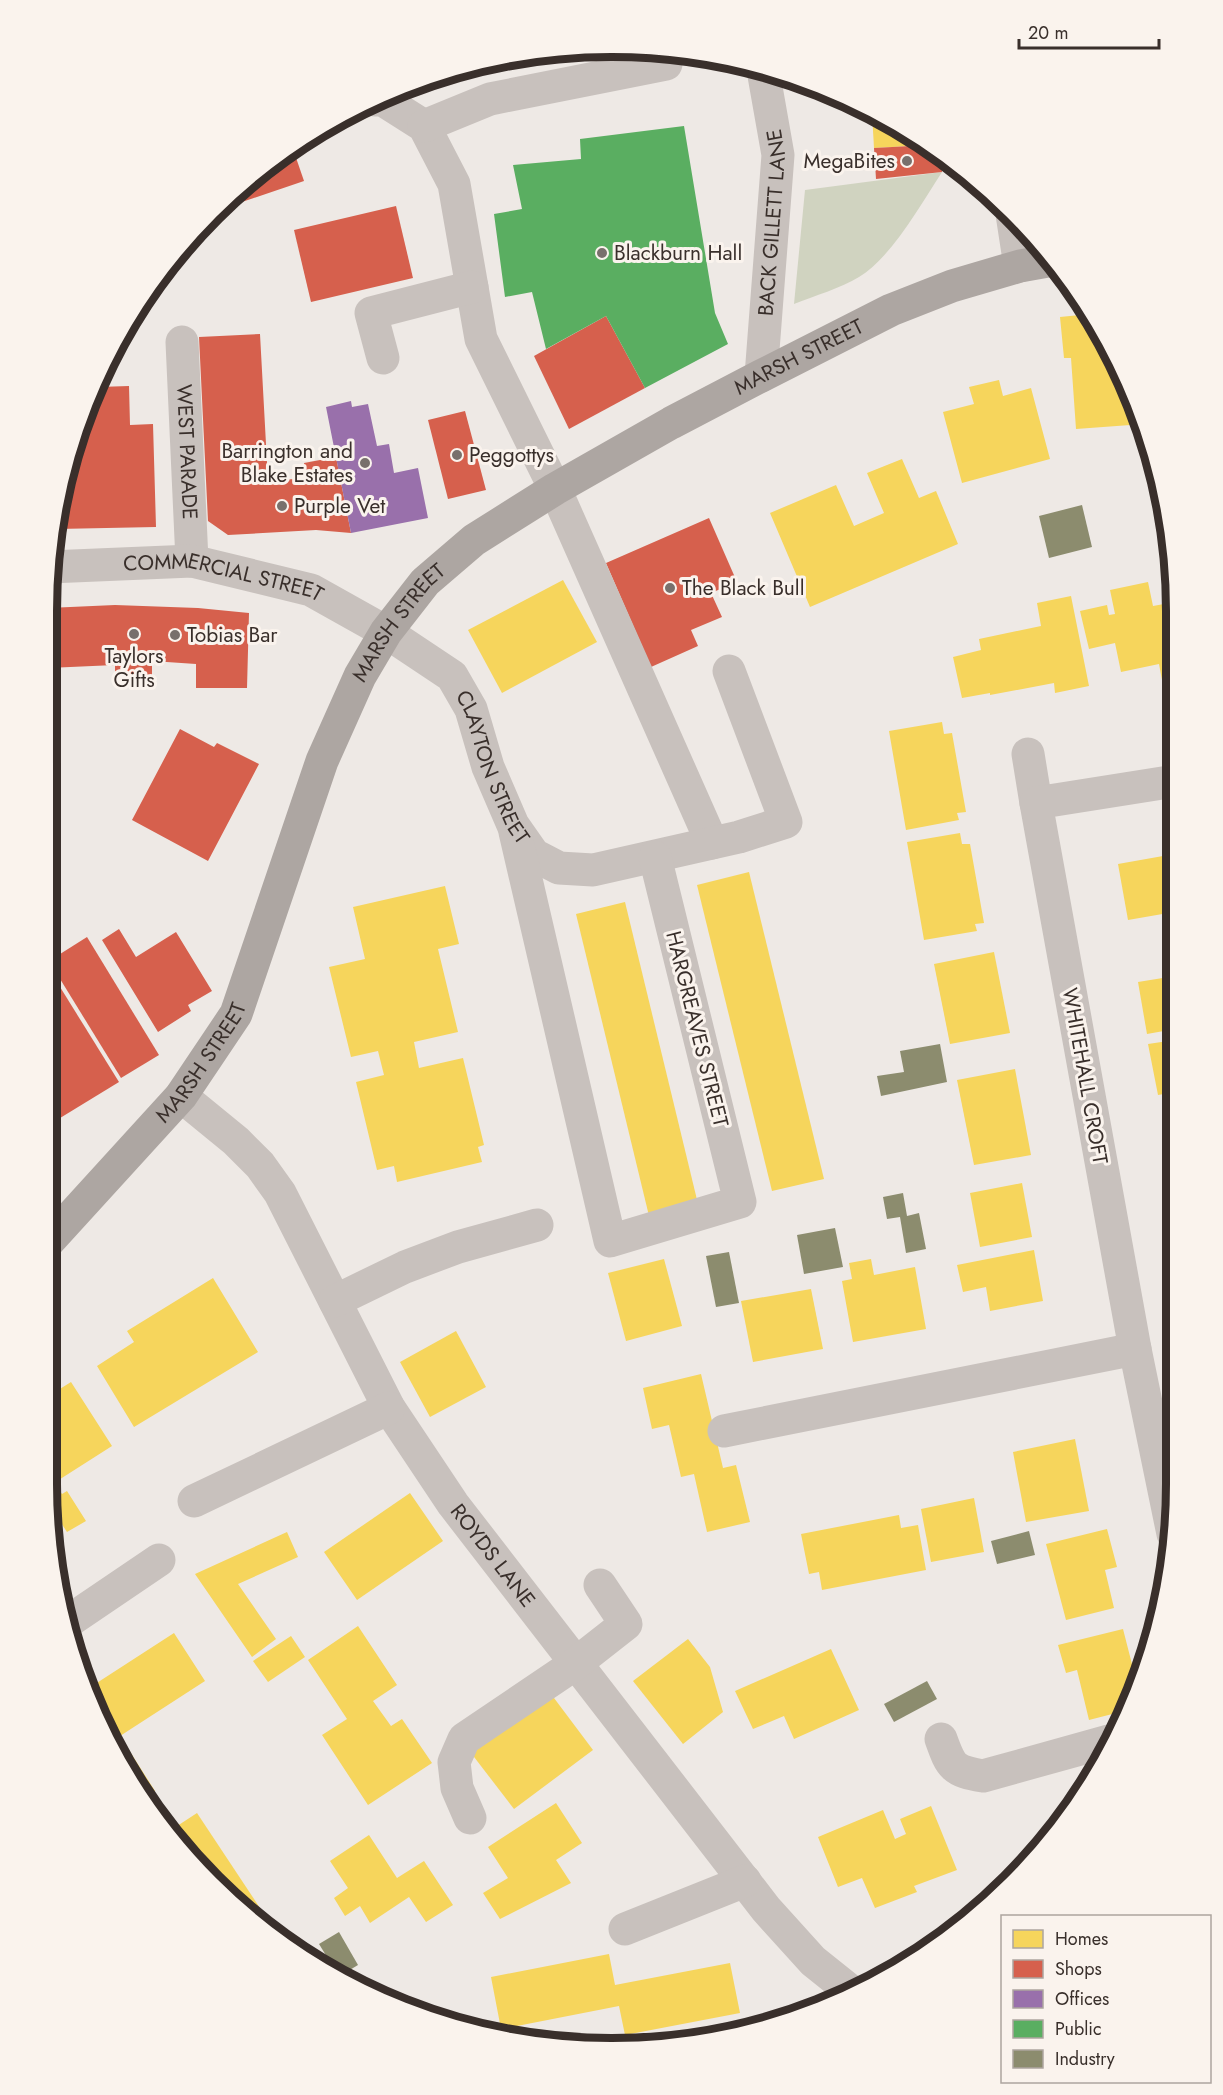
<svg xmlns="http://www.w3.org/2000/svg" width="1223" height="2095" font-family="Jost,sans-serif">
	<rect width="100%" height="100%" fill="#eee9e5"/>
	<!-- green -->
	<path fill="#d0d3c0" d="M942,172c-21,32 -50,85 -83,105 -18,11 -45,19 -65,27l11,-114z"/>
	<!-- homes -->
	<g fill="#f6d55c">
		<path d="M872,113l53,29 4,3 -55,3z"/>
		<path d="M1090,314l11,15 43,95 -68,5 -5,-71h-7l-4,-41z"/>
		<path d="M999,380l4,16 28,-8 19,71 -88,24 -19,-71 31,-8 -5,-17z"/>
		<path d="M902,459l17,39 17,-7 22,53 -148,63 -40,-94 66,-28 18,41 30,-13 -17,-40z"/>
		<path d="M563,580l34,62 -95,51 -34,-63z"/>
		<path d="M1148,582l5,24 22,-4v75l-13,3 -3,-16 -38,8 -6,-29 -26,6 -9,-38 27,-6 2,10 6,-1 -5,-24z"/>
		<path d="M1071,596l18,90 -34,7 -1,-10 -64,12v-2l-28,5 -9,-41 28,-7 -2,-11 62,-13 -4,-23z"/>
		<path d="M942,722l2,12 8,-1 14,79 -9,1 2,7 -53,10 -17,-99z"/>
		<path d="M960,833l2,11h8l14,79 -9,1 2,7 -53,9 -17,-98z"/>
		<path d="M1163,856l11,56 -46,8 -10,-56z"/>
		<path d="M749,872l75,307 -52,12 -75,-306z"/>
		<path d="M445,886l14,58 -21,5 20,83 -44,10 5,26 44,-10 21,87 -6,2 4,15 -85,20 -3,-16 -17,4 -21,-88 28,-7 -6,-24 -27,6 -22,-90 36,-8 -12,-52z"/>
		<path d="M625,902l74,306 -49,12 -74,-306z"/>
		<path d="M994,952l16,81 -60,11 -16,-80z"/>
		<path d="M1175,976v53l-28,5 -9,-52z"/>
		<path d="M1175,1040v57l-4,1 -1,-5 -12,2 -10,-51z"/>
		<path d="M1015,1069l16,86 -57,10 -17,-85z"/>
		<path d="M1022,1183l10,54 -52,10 -10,-54z"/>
		<path d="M1034,1250l9,51 -53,10 -4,-24 -23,5 -6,-27z"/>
		<path d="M664,1259l18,67 -56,15 -18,-68z"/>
		<path d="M871,1259l3,16 41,-8 11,62 -73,13 -11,-61 10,-2 -3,-16z"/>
		<path d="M213,1278l45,74 -124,75 -37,-61 37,-24 -7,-11z"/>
		<path d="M811,1289l12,60 -70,13 -12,-61z"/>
		<path d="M456,1331l30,56 -56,30 -30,-55z"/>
		<path d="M701,1374l22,94 13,-3 14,57 -43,10 -13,-58 -13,3 -12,-52 -17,4 -9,-41z"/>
		<path d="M71,1382l41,64 -58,37 8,11 5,-3 19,30 -19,11 -17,-26 -4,-22 1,-87z"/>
		<path d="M1075,1439l14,72 -63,11 -13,-70z"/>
		<path d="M410,1493l33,48 -86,59 -33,-48z"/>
		<path d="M974,1498l10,54 -53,10 -10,-53z"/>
		<path d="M899,1515l2,13 17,-3 8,45 -104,20 -3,-18 -10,2 -8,-40z"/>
		<path d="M1107,1529l10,38 -12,3 9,38 -48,12 -20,-76z"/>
		<path d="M287,1532l11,25 -60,27 38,55 -24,18 -57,-83z"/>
		<path d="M358,1626l39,59 -24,16 18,25 11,-7 30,44 -64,42 -46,-70 25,-16 -39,-59z"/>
		<path d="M1123,1629l11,43 7,-2 1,4 -18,37 -35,9 -12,-50 -11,3 -8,-28z"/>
		<path d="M174,1633l31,48 -85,55 35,55 -8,5 -58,-108z"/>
		<path d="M291,1636l14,21 -37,25 -15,-21z"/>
		<path d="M688,1639l22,28 13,45 -40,32 -50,-63z"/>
		<path d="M831,1649l28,61 -65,29 -10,-23 -31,13 -18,-38z"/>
		<path d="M551,1694l42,56 -79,59 -43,-56z"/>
		<path d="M556,1803l26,40 -26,17 15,23 -71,36 -17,-26 25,-15 -20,-31z"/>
		<path d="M931,1806l26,64 -43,16 3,6 -42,16 -13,-30 -24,9 -20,-50 65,-27 12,29 11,-5 -6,-15z"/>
		<path d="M197,1813l71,107 6,11 -106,-99z"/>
		<path d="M369,1835l28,43 27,-17 29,44 -27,17 -17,-25 -39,26 -10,-17 -15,10 -11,-18 14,-10 -18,-27z"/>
		<path d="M609,1954l6,31 115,-22 10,50 -115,22 -6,-29 -118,23 -10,-52z"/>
	</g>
	<!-- shops -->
	<g fill="#d6604d">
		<path d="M929,145l12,10 1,17 -66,7 -2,-31z"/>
		<path d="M292,146l12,35 -80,27 -2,-4z"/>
		<path d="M396,206l17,72 -102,24 -17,-72z"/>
		<path d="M606,316l39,72 -76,41 -35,-73z"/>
		<path d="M260,334l8,147 39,-3 -3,-15 32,-6 15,76 -35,-3 -88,5 -20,-14 -9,-184z"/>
		<path d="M129,386l1,39 23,-1 3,103 -99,2 17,-85 9,-1 -1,-25 16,-31z"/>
		<path d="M465,411l21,79 -38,9 -20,-79z"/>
		<path d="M709,518l28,64 -26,11 11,24 -31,13 7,16 -47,21 -45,-104z"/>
		<path d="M115,605l83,3 51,5 -2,75h-51v-24l-44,-3v24h-37v-20l-67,3v-60z"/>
		<path d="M180,729l34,18 3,-4 42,21 -51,97 -76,-41z"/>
		<path d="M119,929l17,28 40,-25 36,59 -24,14 3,6 -33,21 -56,-92z"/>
		<path d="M87,937l72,118 -38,23 -72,-117z"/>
		<path d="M47,966l72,116 -72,44z"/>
	</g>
	<!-- offices -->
	<path fill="#9970ab" d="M351,401l1,6 16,-3 9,42 12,-2 5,29 24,-5 10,50 -77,15 -25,-126z"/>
	<!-- public -->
	<path fill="#5aae61" d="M684,126l31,187 13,31 -83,44 -39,-72 -60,33 -14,-57 -27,5 -11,-83 28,-5 -9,-44 68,-6 -1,-20z"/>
	<!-- industry -->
	<g fill="#8c8c6e">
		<path d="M1082,505l10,42 -43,11 -10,-42z"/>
		<path d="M940,1044l7,38 -66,14 -4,-20 27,-4 -4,-21z"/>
		<path d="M903,1193l4,23 12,-3 7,36 -20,4 -6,-36 -13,2 -4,-22z"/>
		<path d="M835,1228l8,39 -39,7 -7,-39z"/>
		<path d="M729,1252l10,51 -23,4 -10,-51z"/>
		<path d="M1029,1531l6,24 -38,9 -6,-23z"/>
		<path d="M927,1681l10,18 -43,23 -10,-18z"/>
		<path d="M339,1932l19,33 -15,9 -8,-4 -16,-26z"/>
	</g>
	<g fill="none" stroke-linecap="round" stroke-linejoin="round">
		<!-- minor -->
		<g stroke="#c8c1bd" stroke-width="33">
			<path d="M375,100h8l41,26 30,58 27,155 74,150 157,354"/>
			<path d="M424,126l66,-27 176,-35"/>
			<path d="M1012,214l8,52"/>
			<path id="s1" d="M182,342l10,219"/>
			<path d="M383,358l-12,-45 101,-26"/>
			<path id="s2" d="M761,376l17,-221 -15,-85"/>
			<path id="s3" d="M49,567l143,-6 119,29 75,42 66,44 19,33 17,58 25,58 21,30 25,13 34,2 146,-33 47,-15 -57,-151"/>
			<path d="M1028,754l8,49"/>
			<path d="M515,832l95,409 130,-39 -85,-345"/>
			<path id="s4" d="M181,1096l55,45 24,24 20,28 109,215 64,96 313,405 47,52 35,28"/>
			<path d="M335,1301l70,-34 53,-20 79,-22"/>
			<path d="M724,1431l411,-82"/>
			<path d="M194,1501l195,-93"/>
			<path d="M1173,1534l-38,-185 -99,-546 139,-22"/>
			<path d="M69,1621l90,-61"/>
			<path d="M941,1739c10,28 12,32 42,37l126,-35"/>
			<path d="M470,1818l-13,-30 -3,-26 10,-23 111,-75 51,-40 -26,-39"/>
			<path d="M625,1929l120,-48"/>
		</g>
		<!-- major -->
		<path stroke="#ada6a2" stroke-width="33" id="s5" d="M47,1243l134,-147 55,-82 86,-253 38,-85 26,-44 39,-50 49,-42 81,-51 116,-66 90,-47 130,-66 61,-24 68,-20 28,-5"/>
	</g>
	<!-- markers -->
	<g fill="#78706c" stroke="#faf3ed" stroke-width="2">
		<circle cx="907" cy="161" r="6"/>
		<circle cx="602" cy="253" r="6"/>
		<circle cx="457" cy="455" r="6"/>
		<circle cx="365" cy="463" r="6"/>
		<circle cx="282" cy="506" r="6"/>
		<circle cx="670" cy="588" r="6"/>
		<circle cx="134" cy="634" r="6"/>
		<circle cx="175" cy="635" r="6"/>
	</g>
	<g text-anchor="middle" stroke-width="6" stroke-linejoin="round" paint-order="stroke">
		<!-- poi labels -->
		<g font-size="21" fill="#392f2b" stroke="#faf3ed" text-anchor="start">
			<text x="895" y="168" text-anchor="end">MegaBites</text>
			<text x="614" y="260">Blackburn Hall</text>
			<text x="353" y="458" text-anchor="end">Barrington and<tspan x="353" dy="24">Blake Estates</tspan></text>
			<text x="469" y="462">Peggottys</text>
			<text x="294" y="513">Purple Vet</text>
			<text x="682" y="595">The Black Bull</text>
			<text x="187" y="642">Tobias Bar</text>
			<text x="134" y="663" text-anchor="middle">Taylors<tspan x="134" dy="24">Gifts</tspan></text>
		</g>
		<!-- street labels -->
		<g font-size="21" fill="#392f2b" stroke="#faf3ed">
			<text dy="7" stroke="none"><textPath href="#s2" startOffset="154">BACK GILLETT LANE</textPath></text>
			<text dy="7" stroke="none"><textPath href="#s5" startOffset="1210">MARSH STREET</textPath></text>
			<text dy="7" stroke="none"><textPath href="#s1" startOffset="110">WEST PARADE</textPath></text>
			<text dy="7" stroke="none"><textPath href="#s3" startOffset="176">COMMERCIAL STREET</textPath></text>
			<text dy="7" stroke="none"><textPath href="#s5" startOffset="724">MARSH STREET</textPath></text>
			<text dy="7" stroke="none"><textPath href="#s3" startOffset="531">CLAYTON STREET</textPath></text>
			<text transform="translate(697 1029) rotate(76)" y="7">HARGREAVES STREET</text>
			<text dy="7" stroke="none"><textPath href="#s5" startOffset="238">MARSH STREET</textPath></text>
			<text transform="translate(1085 1076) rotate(80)" y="7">WHITEHALL CROFT</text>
			<text dy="7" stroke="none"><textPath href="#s4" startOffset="561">ROYDS LANE</textPath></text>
		</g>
	</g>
	<!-- crop -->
	<path d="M0 0H1223V2095H0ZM611 57H612A554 554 0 0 1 1166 611V1484A554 554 0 0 1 612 2038H611A554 554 0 0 1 57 1484V611A554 554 0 0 1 611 57Z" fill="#faf3ed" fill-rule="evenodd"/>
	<path fill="none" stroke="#392f2b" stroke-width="8" d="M611 57H612A554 554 0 0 1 1166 611V1484A554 554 0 0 1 612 2038H611A554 554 0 0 1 57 1484V611A554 554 0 0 1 611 57Z"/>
	<!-- legend -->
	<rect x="1001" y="1915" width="210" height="168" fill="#faf3ed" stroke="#ada59f" stroke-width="1.5"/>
	<rect x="1013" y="1930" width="30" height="18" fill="#f6d55c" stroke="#ada59f" stroke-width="1.5"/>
	<text x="1055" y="1945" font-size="18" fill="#392f2b">Homes</text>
	<rect x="1013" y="1960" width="30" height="18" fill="#d6604d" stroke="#ada59f" stroke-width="1.5"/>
	<text x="1055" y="1975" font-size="18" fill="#392f2b">Shops</text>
	<rect x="1013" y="1990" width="30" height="18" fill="#9970ab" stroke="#ada59f" stroke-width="1.5"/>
	<text x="1055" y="2005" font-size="18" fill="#392f2b">Offices</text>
	<rect x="1013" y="2020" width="30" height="18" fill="#5aae61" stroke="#ada59f" stroke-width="1.5"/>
	<text x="1055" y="2035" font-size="18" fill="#392f2b">Public</text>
	<rect x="1013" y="2050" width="30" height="18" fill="#8c8c6e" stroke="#ada59f" stroke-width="1.5"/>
	<text x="1055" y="2065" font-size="18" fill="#392f2b">Industry</text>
	<!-- scale -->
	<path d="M1019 39v9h140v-9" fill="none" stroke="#392f2b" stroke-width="3"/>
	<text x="1028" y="39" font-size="18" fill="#392f2b" stroke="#faf3ed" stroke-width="4.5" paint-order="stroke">20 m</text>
</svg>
